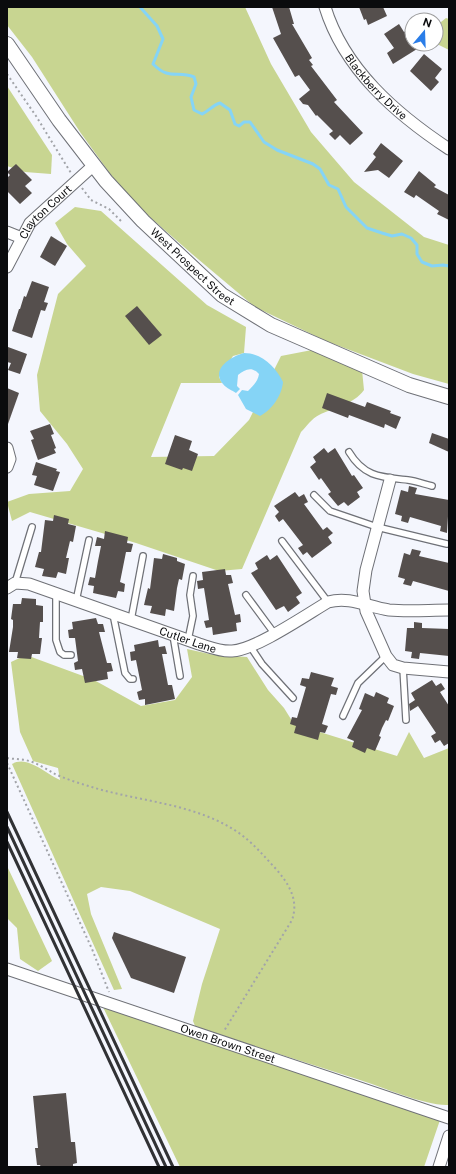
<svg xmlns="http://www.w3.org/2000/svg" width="456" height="1174" font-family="'Public Sans',sans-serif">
	<rect width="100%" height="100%" fill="#f4f6fd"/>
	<!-- green -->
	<g fill="#c8d591">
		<path d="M7,7h238l26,57 40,68 43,50 70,55 25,8v139l-36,-10 -87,-33 -71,-34 -63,-53 -65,-57 -47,-65 -48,-75 -25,-32z"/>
		<path d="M446,18l3,1v31l-12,-6 -1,-2v-16z"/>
		<path d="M7,86l45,69 -1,19 -26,-2 -18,-6z"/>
		<path d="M75,207l26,4 106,94 39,22 -2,26 -11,3 -14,21 3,6h-41l-30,74 63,-1 35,-36 32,-64 31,-6 50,20 2,20c-11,15 -29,17 -45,25 -7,3 -13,12 -18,17l-59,137 -23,2 -83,-28 -106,-31 -18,9 -5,-19 22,-8 41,-3 13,-22 -16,-25 -27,-33 -3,-36 21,-81 28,-28 -19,-22 -12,-21z"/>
		<path d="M187,649l27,6 33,2 21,33 16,18 10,16 103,32 12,-24 15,26 25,-10v355l-1,2c-22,1 -66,-18 -88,-25 -55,-18 -111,-35 -165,-54l-2,-5 9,-37 18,-55 -90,-38 -29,-4 -14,7 4,20 31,75 -8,1 -102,-226c16,-9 34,10 48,16l-2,-12 -25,-7 -13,-29 -9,-70 15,-7 68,25 47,26 34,-6 17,-23z"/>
		<path d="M7,866l45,95 -14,10 -18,-12 -3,-31 -10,-10z"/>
		<path d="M102,1005l34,13 304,102 -16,47h-244z"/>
	</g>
	<!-- water -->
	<path fill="#85d4f6" d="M244,353c17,0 32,14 39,29 -1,13 -11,28 -23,34l-14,-7 -8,-14 4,-5 6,1c5,-5 10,-10 11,-17 -7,-8 -14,-5 -21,1l-1,11 3,3 -4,4c-4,-3 -9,-4 -13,-9 -13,-15 9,-28 21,-31z"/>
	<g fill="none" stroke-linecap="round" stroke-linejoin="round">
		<!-- stream -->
		<path stroke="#85d4f6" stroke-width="3" d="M140,7l17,19 6,13 -10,25c17,17 24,6 41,13l2,7 -5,13 3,13 8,4c7,-3 11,-9 18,-11l10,7 5,14 4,2 5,-4h6l14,20 13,8 36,14 7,5 9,16 9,4 8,18 21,21 15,5 10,3 10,-2 9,4 6,7v9l5,8 10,4 11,-1 6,1"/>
	</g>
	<!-- building -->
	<g fill="#554f4d">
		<path d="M272,7h17l5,17h-2l20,34 -3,2 4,5 -2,1 26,34 -3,2 29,31 -13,12 -10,-10 -5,5 -6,-6 4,-3 -16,-16 -1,1 -8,-11 -5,-1 -4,-5 11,-9 -11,-15 -4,2 -22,-39 8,-4z"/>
		<path d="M359,7h24l4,9 -19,9 -2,-6 -2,1z"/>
		<path d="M399,24l5,8 4,-2 4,6v8h13l-32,20 -6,-11 7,-5 -10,-14z"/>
		<path d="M424,54l18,15 -7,9 4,4 -8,9 -21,-20z"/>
		<path d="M381,143l22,18 -14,17 -11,-8 -14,2 12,-15 -3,-3z"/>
		<path d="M16,164l16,16 -7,6 7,7 -12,11 -13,-13v-13l3,-3 -3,-3z"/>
		<path d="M419,171l17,14 -2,2 15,8v25l-12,-6 2,-3 -23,-16 -2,3 -10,-6z"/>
		<path d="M51,236l16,10 -12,20 -15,-9z"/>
		<path d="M32,281l17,6 -5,15 4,1 -3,8 -4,-1 -9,28 -20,-7 7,-22h1l4,-13 2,1z"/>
		<path d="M137,306l25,29 -13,10 -24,-29z"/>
		<path d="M8,347l19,7 -7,20 -12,-4 3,-7 -4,-1z"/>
		<path d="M7,388l12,5 -11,31h-1z"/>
		<path d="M327,393l38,14 2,-5 24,9 -1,2 11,4 -5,12 -11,-5 -1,4 -35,-13 -1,3 -26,-10z"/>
		<path d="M50,424l4,10 -3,1 5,13 -2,1 2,4 -18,7 -7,-20 3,-1 -4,-8z"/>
		<path d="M432,433l17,6v13l-20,-9z"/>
		<path d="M175,435l17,6 -3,9 9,4 -6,17 -9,-3 -1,2 -17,-6z"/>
		<path d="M324,448l4,5 7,-5 17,28 2,-1 9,13 -6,4 3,5 -12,9 -4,-4 -6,4 -10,-12 3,-2 -10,-14 -2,2 -9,-13 6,-5 -3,-5z"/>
		<path d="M36,462l21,7 -1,2 4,1 -7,19 -19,-6 3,-9 -5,-1z"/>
		<path d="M409,486l8,2 -2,6 34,6 -2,33 -7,-2 1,-5 -31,-9 -2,6 -7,-2 1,-5 -7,-2 6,-24 7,2z"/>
		<path d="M295,492l4,5 5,-3 4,8 -4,2 19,26 4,-3 6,6 -5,4 4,6 -20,15 -5,-6 -4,3 -5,-7 5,-3 -20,-26 -4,3 -4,-6 4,-4 -5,-6z"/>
		<path d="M54,515l15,4 -1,5 8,2 -3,16 -3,-1 -4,17h3l-3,16 -8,-2 -2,6 -14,-2 2,-7 -9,-2 4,-15h2l4,-32 8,1z"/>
		<path d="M105,531l23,6 -1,6 6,1 -2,8h-5l-6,30 5,2 -1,8 -6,-1 -2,7 -23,-5 1,-7 -6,-1 2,-8 5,1 3,-17 3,-15h-6l2,-9 7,2z"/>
		<path d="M412,549l9,2 -2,5 30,7v28l-36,-10 -2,5 -8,-2 2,-5 -7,-2 6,-24 6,2z"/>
		<path d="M163,554l14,4v3l8,3 -3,16 -3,-1 -2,9 -3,23 -8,-2 -1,7 -15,-3 2,-7 -8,-1 4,-17 2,1 4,-31 8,1z"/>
		<path d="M267,555l3,5 7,-5 25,38 -6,4 4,6 -12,9 -4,-6 -8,4 -25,-37 7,-4 -3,-6z"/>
		<path d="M225,569l1,6h5l2,8 -5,1 7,31 5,-1 1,8 -5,1 1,8 -24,4 -1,-8 -6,1 -2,-7 5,-1 -5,-32 -6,1 -1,-8 6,-1 -1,-8z"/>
		<path d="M22,598l14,1v6l7,1v16h-3l-1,16h3l-2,16h-8l-1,5 -14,-1 1,-6h-9l4,-25v-7l-2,-1 2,-15h8z"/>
		<path d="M96,618l2,6h5l2,8h-6l8,31h4l2,8 -6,1 1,7 -23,4 -3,-14 -7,1 -1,-7 4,-2 -3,-23h-6l-1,-8 5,-1 -1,-7z"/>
		<path d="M414,622l8,1v5l27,1v27l-29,-3 -1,6 -8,-1 1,-6 -7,-1 2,-23h7z"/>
		<path d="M158,640l1,7 6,-1 2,8h-5l6,31h4l3,14 -30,6v-6l-6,1 -2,-8 5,-2 -6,-30 -5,1 -1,-9 5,-1 -1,-6z"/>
		<path d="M311,672l23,6 -3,8 7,2 -2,7 -5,-1 -9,30 6,2 -3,7 -5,-1 -2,8 -24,-7 2,-7 -6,-2 2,-7 5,1 9,-31 -6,-2 2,-7 7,1z"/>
		<path d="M432,680l4,6 5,-3 4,6 -5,3 9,14v37l-5,3 -4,-6 -5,3 -4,-7 5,-3 -18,-27 -8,5 -1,-7 6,-4 -4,-7z"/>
		<path d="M376,692l13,6 -2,5 7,3 -6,15 -2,-1 -4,8 -3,8 2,1 -6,14 -8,-3 -2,5 -13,-6 2,-6 -7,-3 15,-28 -3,-1 6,-16 9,4z"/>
		<path d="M114,932l72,25 -12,36 -43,-15 -19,-40z"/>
		<path d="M66,1093l5,49h4l2,21 -4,1v3h-32l-1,-2h-3l-2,-17h3l-5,-52z"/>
	</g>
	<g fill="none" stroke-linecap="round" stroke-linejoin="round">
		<!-- service casing -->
		<g stroke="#6f7177" stroke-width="8">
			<g id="service">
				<path d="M349,452c15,25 32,25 59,28 8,1 16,4 24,6"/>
				<path d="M314,495l16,16 47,16 70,17"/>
				<path d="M282,541l46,61"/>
				<path d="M15,583l17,-56"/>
				<path d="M56,594v46l4,12 4,3h7"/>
				<path d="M246,595l28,38"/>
				<path d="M76,601l13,-61"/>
				<path d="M113,614l12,59 5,6h3"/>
				<path d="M131,620l12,-64"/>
				<path d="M173,635l7,41"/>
				<path d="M188,640l5,-24 -3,-21 3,-19"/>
				<path d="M250,646l12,18 31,34"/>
				<path d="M403,668l3,52"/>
				<path d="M343,716l15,-33 28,-27"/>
			</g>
		</g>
		<!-- minor casing -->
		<g stroke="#6f7177" stroke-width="13">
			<g id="minor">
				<path id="s1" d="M325,7c19,62 71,107 124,142"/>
				<path d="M7,232l15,6"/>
				<path id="s2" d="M7,267l23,-44 64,-58"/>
				<path d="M7,448l3,11 -3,8"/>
				<path d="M390,480l-24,90 -3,21 3,20 20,45 7,9 10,3 46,4"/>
				<path id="s3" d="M7,588l8,-5 14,1 170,60c10,3 22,8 33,7 23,-1 74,-36 96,-49 22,-6 40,5 61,8 20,2 40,0 60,0"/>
				<path id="s4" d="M7,969l442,149"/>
				<path d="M439,1167l10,-31"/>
			</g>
		</g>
		<!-- tertiary casing -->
		<g stroke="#6f7177" stroke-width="16">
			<g id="tertiary">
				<path id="s5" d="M7,44l52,76 47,61 37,40 79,74 49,30 138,60 40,12"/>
			</g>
		</g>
		<!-- path -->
		<g stroke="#a2a4a9" stroke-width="2" stroke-dasharray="2 3" stroke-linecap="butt">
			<path d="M7,74l29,42 35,57"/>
			<path d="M82,188l9,12 18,9 12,12"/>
			<path d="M7,758c6,1 12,1 18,2 11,2 21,9 30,14 13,6 27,10 40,14 48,14 102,16 144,45 14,10 25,23 37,36 13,15 23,31 16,51l-68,111"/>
			<path d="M7,763l85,186 17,43"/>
		</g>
		<!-- service -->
		<use href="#service" stroke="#fff" stroke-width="5.5"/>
		<!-- minor -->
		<use href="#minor" stroke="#fff" stroke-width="11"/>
		<!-- tertiary -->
		<use href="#tertiary" stroke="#fff" stroke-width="14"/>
		<!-- rail -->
		<g stroke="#313235" stroke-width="3">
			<path d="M7,812l166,355"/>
			<path d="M7,827l159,340"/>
			<path d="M7,842l152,325"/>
		</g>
	</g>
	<g text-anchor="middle" stroke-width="4" stroke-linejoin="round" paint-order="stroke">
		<!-- street labels -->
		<g font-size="11" fill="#0a0b0d" stroke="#fff">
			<text dy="4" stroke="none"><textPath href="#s1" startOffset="96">Blackberry Drive</textPath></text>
			<text dy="4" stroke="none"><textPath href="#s2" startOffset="68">Clayton Court</textPath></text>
			<text dy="4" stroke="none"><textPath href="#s5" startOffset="291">West Prospect Street</textPath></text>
			<text dy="4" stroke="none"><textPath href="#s3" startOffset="192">Cutler Lane</textPath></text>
			<text dy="4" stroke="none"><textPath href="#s4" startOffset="233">Owen Brown Street</textPath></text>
		</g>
	</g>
	<!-- border -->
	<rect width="456" height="1174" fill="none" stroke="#0a0b0d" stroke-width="16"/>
	<!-- north arrow -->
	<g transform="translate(424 32) rotate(19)"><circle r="19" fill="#ffffff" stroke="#9d9d9e"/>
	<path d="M0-3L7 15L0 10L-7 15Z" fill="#2a7de8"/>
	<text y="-6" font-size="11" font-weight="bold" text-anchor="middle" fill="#0a0b0d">N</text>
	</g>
</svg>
